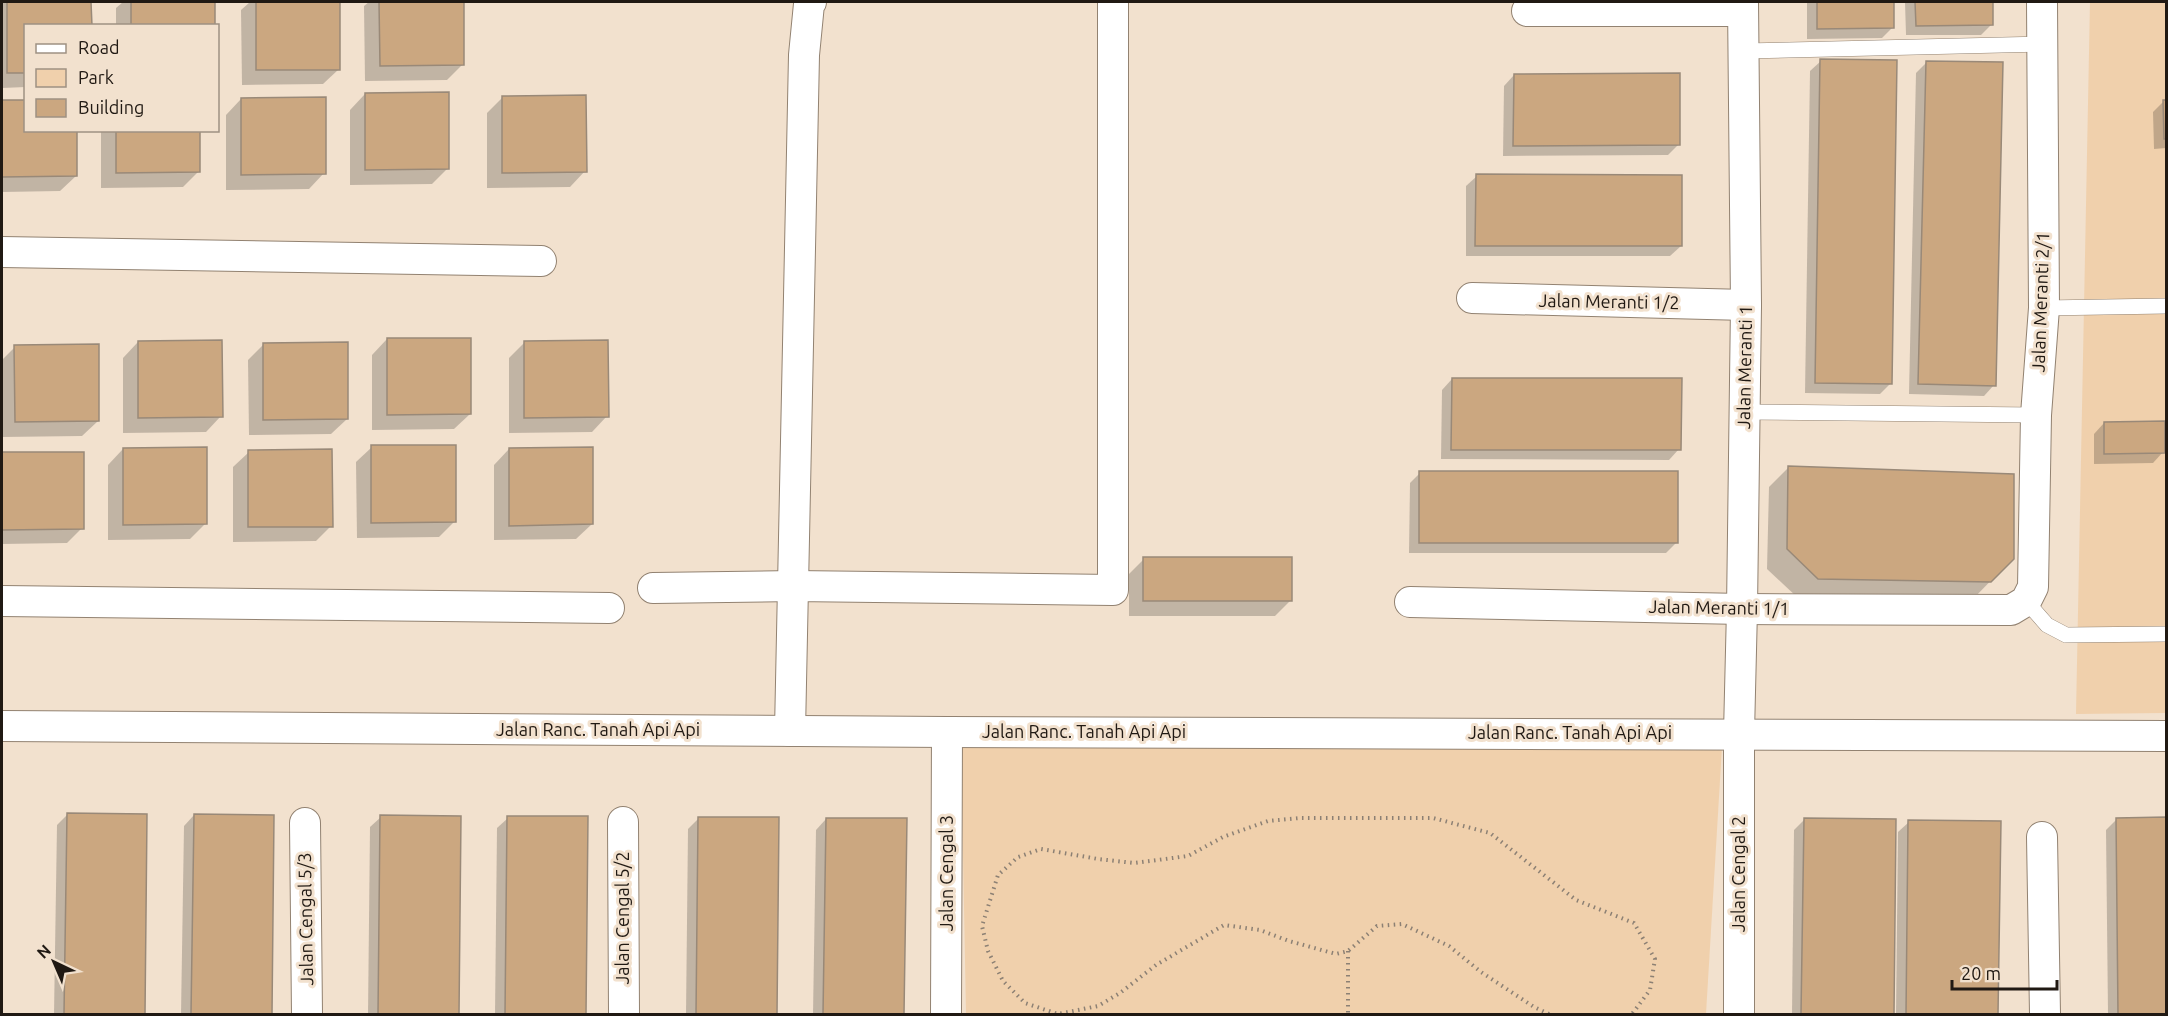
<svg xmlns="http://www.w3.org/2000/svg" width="2168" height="1016" font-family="Ubuntu,sans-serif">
	<rect width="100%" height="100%" fill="#f2e1ce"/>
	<!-- green -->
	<g fill="#f0d0ac">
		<path d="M2090,2h76v711l-90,1z"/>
		<path d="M961,746l761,1 -16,267h-740z"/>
	</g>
	<!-- shadow -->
	<g fill="#0003">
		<path d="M4,2h86v24h-64v61l-24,1v-84z"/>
		<path d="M123,2h91v24h-98v-18z"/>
		<path d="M250,2h89v67l-16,15 -81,1 -1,-75z"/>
		<path d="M369,2h94v62l-16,16 -82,1 -1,-75z"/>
		<path d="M1807,2h86v25l-11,11 -75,1z"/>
		<path d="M1905,2h86l1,22 -11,11h-75z"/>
		<path d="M1821,61l70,322 -11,11 -75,-1 5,-322z"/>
		<path d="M1927,62l67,323 -10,11 -75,-2 7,-321z"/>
		<path d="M1514,75l164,70 -10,10 -165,1 1,-70z"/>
		<path d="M365,94l83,74 -16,16 -82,1v-75z"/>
		<path d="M503,97l82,74 -15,16 -83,1v-75z"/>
		<path d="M241,99l83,74 -15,16 -83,1v-75z"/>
		<path d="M2,101h24v29l50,46 -16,15 -58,1z"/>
		<path d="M2166,101v47l-12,1 -1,-37 10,-10z"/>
		<path d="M101,130h98v41l-16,16 -82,1z"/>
		<path d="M1477,176l204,70 -11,10h-204v-70z"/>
		<path d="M387,339l83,75 -16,15 -82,1v-75z"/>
		<path d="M138,342l83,74 -15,16 -83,1v-75z"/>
		<path d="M525,342l82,74 -15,16 -83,1v-75z"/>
		<path d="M264,344l83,75 -16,15 -82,1 -1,-75z"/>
		<path d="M15,347l83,74 -16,15 -80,1v-77z"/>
		<path d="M1452,379l227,70 -10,11 -228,-1 1,-69z"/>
		<path d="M2104,423l59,29 -10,11 -59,1v-30z"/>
		<path d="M372,447l83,74 -16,16 -82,1 -1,-76z"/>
		<path d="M123,449l83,74 -16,16 -82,1v-75z"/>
		<path d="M509,449l83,75 -16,15 -82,1v-75z"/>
		<path d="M249,452l82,74 -15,15 -83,1v-75z"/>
		<path d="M82,453v75l-15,15 -65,1v-90z"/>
		<path d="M1789,467l223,92 -42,43 -172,-4 -31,-29 2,-82z"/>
		<path d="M1420,473l256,70 -10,10h-257l1,-70z"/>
		<path d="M1144,559l146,42 -15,15h-146v-42z"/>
		<path d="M67,815h79l-3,199h-89l3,-189z"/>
		<path d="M194,815l79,1 -3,198h-89l3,-188z"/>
		<path d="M381,817h78l-2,197h-89l2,-187z"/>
		<path d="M508,818h79l-3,196h-89l2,-186z"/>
		<path d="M699,818l79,1 -3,195h-89l2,-185z"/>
		<path d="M2166,818v196h-58l-2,-184 11,-11z"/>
		<path d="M826,819h79l-2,195h-90l3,-184z"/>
		<path d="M1804,820h91l-3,194h-100l2,-184z"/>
		<path d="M1909,822h90l-2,192h-101l2,-182z"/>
	</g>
	<!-- building -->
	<g fill="#cba780" stroke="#998978" stroke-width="1.5">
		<path d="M7,2h84l1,24h-66v47h-19z"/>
		<rect x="131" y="2" width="84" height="24"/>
		<rect x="256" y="2" width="84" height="68"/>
		<path d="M379,2h85v63l-84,1z"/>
		<path d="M1817,2h77v26l-77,1z"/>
		<path d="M1915,2h78v23l-77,1z"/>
		<path d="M1820,59l77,1 -5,324 -77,-1z"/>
		<path d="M1926,61l77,1 -7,324 -78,-2z"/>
		<path d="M1680,73v72l-167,1 1,-72z"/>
		<path d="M449,92v77l-84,1v-77z"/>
		<path d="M586,95l1,77 -85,1v-77z"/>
		<path d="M326,97v77l-85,1v-77z"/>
		<path d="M2,100h24v30h51v46l-75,1z"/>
		<path d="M2163,100h3v39h-2z"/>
		<path d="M116,130h84v42l-84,1z"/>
		<path d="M1476,174l206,1v71h-207z"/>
		<path d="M387,338h84v76l-84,1z"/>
		<path d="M222,340l1,77 -85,1v-77z"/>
		<path d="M608,340l1,77 -85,1v-77z"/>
		<path d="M348,342v77l-85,1v-77z"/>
		<path d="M99,344v77l-84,1 -1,-77z"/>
		<path d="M1452,378h230l-1,72h-230z"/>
		<path d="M2165,421v32l-61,1v-32z"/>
		<path d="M371,445h85v77l-85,1z"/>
		<path d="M207,447v77l-84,1v-77z"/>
		<path d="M593,447v77l-84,2v-78z"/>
		<path d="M332,449l1,78h-85v-77z"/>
		<path d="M2,452h82v77l-82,1z"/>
		<path d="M1788,466l226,8v85l-23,23 -173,-3 -31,-30z"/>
		<rect x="1419" y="471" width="259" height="72"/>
		<rect x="1143" y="557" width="149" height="44"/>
		<path d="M67,813l80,1 -2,200h-81z"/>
		<path d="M194,814l80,1 -2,199h-81z"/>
		<path d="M380,815l81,1 -2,198h-81z"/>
		<path d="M507,816h81l-2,198h-81z"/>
		<path d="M698,817h81l-2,197h-81z"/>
		<path d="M2166,817v197h-48l-2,-196z"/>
		<path d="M826,818h81l-3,196h-81z"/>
		<path d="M1804,818l92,1 -2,195h-93z"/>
		<path d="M1908,820l93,1 -3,193h-92z"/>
	</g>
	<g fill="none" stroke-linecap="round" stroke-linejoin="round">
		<!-- lane casing -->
		<g stroke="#928271" stroke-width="16">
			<g id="lane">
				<path d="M1744,51l297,-7"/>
				<path d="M2044,308l122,-2"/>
				<path d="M1744,412l292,3"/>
				<path d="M2026,601l21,24 19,10 100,-1"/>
			</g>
		</g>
		<!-- street casing -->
		<g stroke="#928271" stroke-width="32">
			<g id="street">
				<path d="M1527,11h215"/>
				<path d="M2,252l539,9"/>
				<path d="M1472,298l274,7"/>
				<path d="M653,588l141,-2 319,4v-588"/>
				<path d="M2,601l607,7"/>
				<path d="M1410,602l332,7 269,1 15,-9 7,-14 3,-172 8,-107 -2,-306"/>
				<path d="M2,726l945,6 1219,4"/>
				<path d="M790,731l14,-676 5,-51 2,-2"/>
				<path d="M623,822l1,192"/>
				<path d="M305,823l2,191"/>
				<path d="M2042,837l3,177"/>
				<path d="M946,1014l1,-282"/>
				<path d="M1739,1014v-281l3,-124 4,-304 -3,-303"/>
			</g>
		</g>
		<!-- path -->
		<g stroke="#8c8074" stroke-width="4" stroke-dasharray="1.5 4.5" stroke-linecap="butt">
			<path d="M1348,951v63"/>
			<path d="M1549,1014l-15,-7 -53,-35 -32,-26 -47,-22 -25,2 -29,25 -12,3 -47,-13 -29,-11 -36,-5 -68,40 -36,28 -22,13 -40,8 -33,-11 -22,-22 -15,-30 -6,-25 16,-51 20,-18 23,-8 57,10 36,4 54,-7 35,-19 45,-16 32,-3h133l57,15 86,67 58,23 21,36 -5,31 -18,24"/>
		</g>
		<!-- lane -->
		<use href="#lane" stroke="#fff" stroke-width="15"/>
		<!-- street -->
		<use href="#street" stroke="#fff" stroke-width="30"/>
	</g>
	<g text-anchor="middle" stroke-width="6" stroke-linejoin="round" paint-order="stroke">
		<!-- street labels -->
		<g font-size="18" fill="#201913" stroke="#f2e1ce">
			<text transform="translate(1609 302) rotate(1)" y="6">Jalan Meranti 1/2</text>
			<text transform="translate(2041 302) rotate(-88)" y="6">Jalan Meranti 2/1</text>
			<text transform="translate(1745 367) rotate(-89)" y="6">Jalan Meranti 1</text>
			<text transform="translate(1719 608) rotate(1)" y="6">Jalan Meranti 1/1</text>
			<text x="598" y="736">Jalan Ranc. Tanah Api Api</text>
			<text x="1084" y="738">Jalan Ranc. Tanah Api Api</text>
			<text x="1570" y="739">Jalan Ranc. Tanah Api Api</text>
			<text transform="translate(947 873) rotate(-90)" y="6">Jalan Cengal 3</text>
			<text transform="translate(1739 874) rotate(-90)" y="6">Jalan Cengal 2</text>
			<text transform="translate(623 918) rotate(-90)" y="6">Jalan Cengal 5/2</text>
			<text transform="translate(306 919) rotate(-91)" y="6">Jalan Cengal 5/3</text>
		</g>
	</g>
	<!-- border -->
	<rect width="2168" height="1016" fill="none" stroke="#201913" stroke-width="6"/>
	<!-- legend -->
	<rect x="24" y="24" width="195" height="108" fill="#f2e1ce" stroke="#9e9183" stroke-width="1.5"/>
	<rect x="36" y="44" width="30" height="9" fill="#ffffff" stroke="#9e9183" stroke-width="1.5"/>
	<text x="78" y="54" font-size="18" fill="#201913">Road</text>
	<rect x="36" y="69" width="30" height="18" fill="#f0d0ac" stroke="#9e9183" stroke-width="1.5"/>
	<text x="78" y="84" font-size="18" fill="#201913">Park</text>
	<rect x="36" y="99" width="30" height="18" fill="#cba780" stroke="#9e9183" stroke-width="1.5"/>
	<text x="78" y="114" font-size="18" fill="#201913">Building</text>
	<!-- north arrow -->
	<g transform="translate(54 962) rotate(316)" stroke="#f2e1ce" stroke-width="4.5" paint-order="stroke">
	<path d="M0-4.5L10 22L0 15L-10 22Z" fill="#201913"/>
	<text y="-9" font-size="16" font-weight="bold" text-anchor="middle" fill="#201913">N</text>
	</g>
	<!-- scale -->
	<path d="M1952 980v9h105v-9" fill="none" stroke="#201913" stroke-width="3"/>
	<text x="1961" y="980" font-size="18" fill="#201913" stroke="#f2e1ce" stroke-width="4.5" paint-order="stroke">20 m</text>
</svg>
